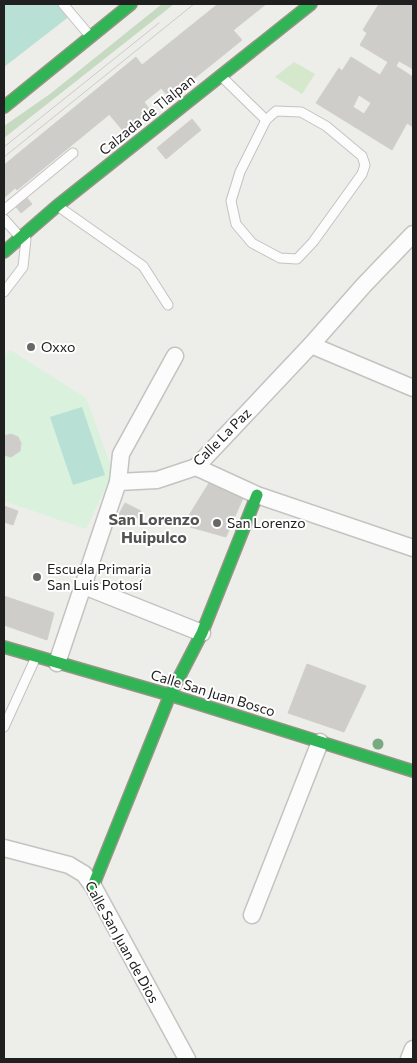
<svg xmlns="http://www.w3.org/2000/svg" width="417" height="1063" font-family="Commissioner,sans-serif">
	<rect width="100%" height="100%" fill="#edede9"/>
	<!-- grass -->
	<path fill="#d6e8cb" d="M294,62l21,12 -13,20 -27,-17z"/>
	<!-- forest -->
	<path fill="#c6dac1" d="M162,4h12l-170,134v-12l46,-32z"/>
	<!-- park -->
	<path fill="#d9f1dd" d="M10,350l76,48 27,74 -27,57 -82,-28v-142z"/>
	<!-- pitch -->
	<g fill="#b9e0d5">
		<path d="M4,4h65l6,8 -71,55z"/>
		<path d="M82,407l23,68 -32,10 -23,-68z"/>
	</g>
	<!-- building -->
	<g fill="#cecdca" stroke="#d0cfca" fill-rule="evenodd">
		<path d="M218,4h26l-227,186 -13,-16v-9l132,-108 6,8z"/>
		<path d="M244,4h22l-122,98 7,9 -27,21 -15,-18z"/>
		<path d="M379,4h34v65l-14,-8 -3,5 17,11v50l-6,-4 -15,27 -76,-47 23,-35 3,3 9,-14 29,18 8,-13 -28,-17 7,-12 -4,-3zM359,95l12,8 -7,11 -11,-7z"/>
		<path d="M233,30l9,10 -72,58 -9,-10z"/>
		<path d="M192,119l9,11 -35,29 -9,-11z"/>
		<path d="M4,174l11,14 -11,10z"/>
		<path d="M27,198l5,6 -11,9 -5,-6z"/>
		<path d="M11,434l7,3 3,6 -1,8 -9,6 -7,-2v-19z"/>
		<path d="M209,483l34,15 -17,39 -43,-12z"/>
		<path d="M125,503l16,8 -7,13 -16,-8z"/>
		<path d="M4,506l14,5 -5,14 -9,-3z"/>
		<path d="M4,596l50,17 -7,27 -43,-15z"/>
		<path d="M307,664l59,22 -22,46 -56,-19z"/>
	</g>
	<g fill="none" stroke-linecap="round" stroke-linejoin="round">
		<!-- lane casing -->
		<g stroke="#c3c3c1" stroke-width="11">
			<g id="lane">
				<path d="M63,4l27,32"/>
				<path d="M221,76l45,44"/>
				<path d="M276,111l25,1 25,14 36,30 3,9 -3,9 -49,68 -16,17 -17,-1 -28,-15 -16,-19 -5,-23 9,-29 26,-52z"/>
				<path d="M59,207l84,59 25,39"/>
				<path d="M4,210l69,-57"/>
				<path d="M4,219l15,17"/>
				<path d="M4,292l19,-25 3,-28"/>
				<path d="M4,727l32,-70"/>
			</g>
		</g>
		<!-- street casing -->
		<g stroke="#c3c3c1" stroke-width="19">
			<g id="street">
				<path d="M311,345l102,43"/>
				<path d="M196,467l61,28 156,53"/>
				<path d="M118,482l39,-2 39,-13 115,-122 53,-60 49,-51"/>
				<path d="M84,586l118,47"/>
				<path d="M57,663l61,-181 3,-28 54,-98"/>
				<path d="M4,848l65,17 15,9 9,12 94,173"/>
				<path d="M252,915l68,-173"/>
				<path d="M409,1059l4,-10"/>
			</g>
		</g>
		<!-- fast casing -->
		<g stroke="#929683" stroke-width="14">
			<g id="fast">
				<path d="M4,107l127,-103"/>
				<path d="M4,252l53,-46 254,-202"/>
				<path d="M4,647l166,48 243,76"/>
				<path d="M93,886l77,-191 32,-62 55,-138"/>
			</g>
		</g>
		<!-- lane -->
		<use href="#lane" stroke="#fcfcfc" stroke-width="9"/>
		<!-- street -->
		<use href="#street" stroke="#fcfcfc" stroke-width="16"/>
		<!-- fast -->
		<use href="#fast" stroke="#30b455" stroke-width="11"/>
		<!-- tram -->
		<g stroke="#cbcbca" stroke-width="1">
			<path d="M4,147l155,-124"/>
			<path d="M4,157l190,-153"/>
		</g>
	</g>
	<!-- trees -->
	<circle fill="#78aa81" cx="378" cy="744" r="5.5"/>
	<!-- markers -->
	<g fill="#686866" stroke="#fff" stroke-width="2">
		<circle cx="31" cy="347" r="5"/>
		<circle cx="217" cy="523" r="5"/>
		<circle cx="37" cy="577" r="5"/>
	</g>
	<g text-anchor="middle" stroke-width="4" stroke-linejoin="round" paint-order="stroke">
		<!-- street labels -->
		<g font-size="14" fill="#202020" stroke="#fff">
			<text transform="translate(147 115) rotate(-39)" y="5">Calzada de Tlalpan</text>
			<text transform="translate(222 437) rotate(-45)" y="5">Calle La Paz</text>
			<text transform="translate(213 693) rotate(17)" y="5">Calle San Juan Bosco</text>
			<text transform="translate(122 942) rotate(61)" y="5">Calle San Juan de Dios</text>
		</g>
		<!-- poi labels -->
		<g font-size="14" fill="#202020" stroke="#fff" text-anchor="start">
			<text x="41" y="352">Oxxo</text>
			<text x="227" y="528">San Lorenzo</text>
			<text x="47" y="574">Escuela Primaria<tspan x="47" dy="16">San Luis Potosí</tspan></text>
		</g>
		<!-- quarter labels -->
		<g font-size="16" font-weight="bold" fill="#535353" stroke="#fff">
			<text x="154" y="525">San Lorenzo<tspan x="154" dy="18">Huipulco</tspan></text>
		</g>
	</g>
	<!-- border -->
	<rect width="417" height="1063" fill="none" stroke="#202020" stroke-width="10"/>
</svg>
